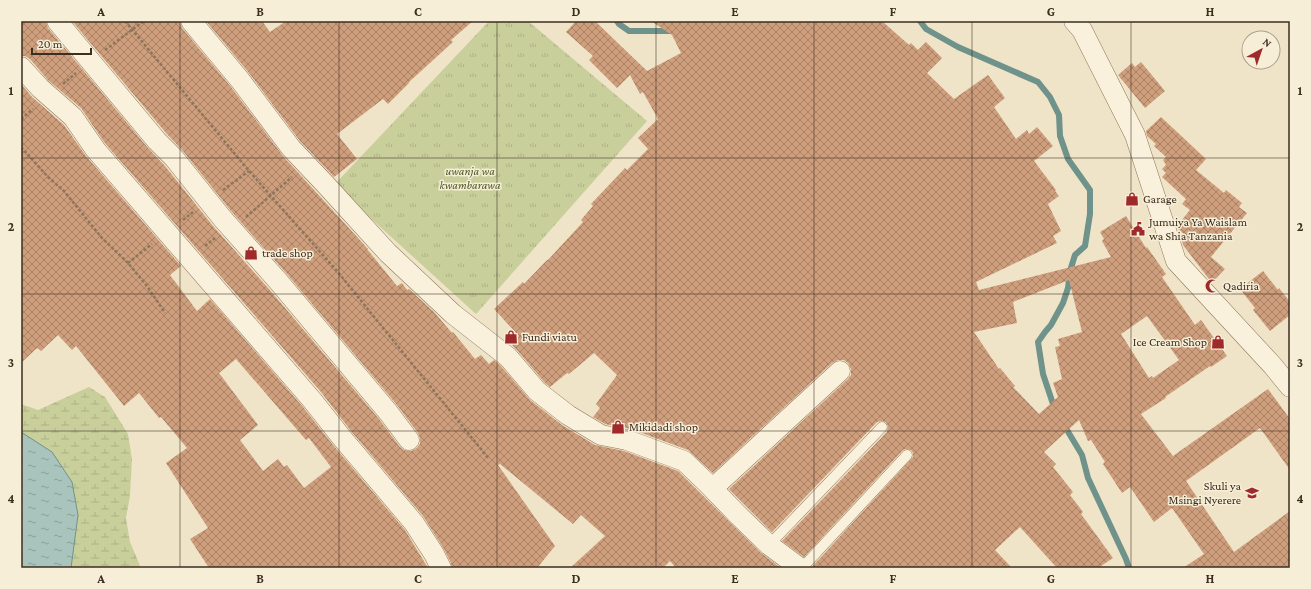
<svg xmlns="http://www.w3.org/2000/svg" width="1311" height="589" font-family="'Crimson Pro',serif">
	<defs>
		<pattern id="grass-tufts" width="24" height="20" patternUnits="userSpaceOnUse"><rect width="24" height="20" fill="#c9cf9b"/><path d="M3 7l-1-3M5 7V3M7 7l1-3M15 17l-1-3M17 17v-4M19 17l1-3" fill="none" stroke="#aeb285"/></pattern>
		<pattern id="wetland-marsh" width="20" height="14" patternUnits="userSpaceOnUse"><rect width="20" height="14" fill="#c9cf9b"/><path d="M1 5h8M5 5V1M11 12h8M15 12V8" fill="none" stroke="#aeb285"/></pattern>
		<pattern id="water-ripples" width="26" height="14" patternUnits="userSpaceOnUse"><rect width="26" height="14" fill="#a9c4bc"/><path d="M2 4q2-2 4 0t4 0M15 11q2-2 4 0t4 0" fill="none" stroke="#8ba098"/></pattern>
		<pattern id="building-cross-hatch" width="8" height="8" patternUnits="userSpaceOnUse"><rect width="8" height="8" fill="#cf9f7d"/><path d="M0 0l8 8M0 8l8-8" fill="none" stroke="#a98266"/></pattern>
	</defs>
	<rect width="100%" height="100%" fill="#f0e4c8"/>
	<!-- grass -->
	<path fill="url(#grass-tufts)" d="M489,21h39l119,100 -171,193 -142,-129z"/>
	<!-- wetland -->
	<path fill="url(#wetland-marsh)" d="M89,387l16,10 23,37 4,25 -2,37 -4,22 4,24 11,26h-120v-164l17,6z"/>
	<!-- water -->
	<path fill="url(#water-ripples)" stroke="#6f938a" d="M21,432l31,20 20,30 6,33 -7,53h-50z"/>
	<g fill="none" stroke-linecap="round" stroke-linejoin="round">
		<!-- stream -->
		<g stroke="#6f938a" stroke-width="6">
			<path d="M617,21l2,3 10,7h44"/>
			<path d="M920,21l6,8 32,18 80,35 12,15 9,18 1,21 8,23 22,31v24l-5,32 -10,9 -5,16 -2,17 -5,15 -12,22 -6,7 -7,10 5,32 12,36"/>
			<path d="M1064,425l18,30 6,23 38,81 3,9"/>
		</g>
	</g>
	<!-- building -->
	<g fill="url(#building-cross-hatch)" fill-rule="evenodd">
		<path d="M21,21h25l2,7 100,120 17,18 48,60 56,63 110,130 21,28 4,3 7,1 5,-2 4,-5v-6l-2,-5 -21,-28 -110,-131 -56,-63 -48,-60 -17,-18 -94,-112h108l2,7 49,59 52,69 85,93h-1l30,37 5,-3 5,7 2,-1 25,23 18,21 1,-1 22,27 6,-4 8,9 5,-4 6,5 30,35 32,25 33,20 29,6 54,20 83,82 20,15h-105l-6,-7 -7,7h-93l35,-32 -24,-21 -8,9 -73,-60 -2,1 57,81 -18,22h-85l-1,-5 -7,-14 -21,-33 -72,-85 -30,-39 -217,-250 -23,-34 -33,-28 -18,-21 -5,-3h-4z"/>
		<path d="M206,21h56l8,11 16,-11h187l-22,19 2,2 -44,40v1l-21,21 -5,-5 -46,35 20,25 -23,18 -34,-36 -51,-68z"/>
		<path d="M576,21h19l52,50 34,-18 -9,-18 -21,-14h231l27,24 2,-2 7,7 8,-8 16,16 -15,15 27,26 34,-24 17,23 -11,9 22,32 11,-9 2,4 8,-7 16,19 -19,15 22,29 -1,1 4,5 -11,8 13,27 -8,5 4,7 -81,39 3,8 132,-33 -9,-16 2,-2 -4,-7 26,-16 20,32 1,-1 19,27 -4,3 33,48 6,-5 26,36 -16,11 -1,-1 -45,31 1,1 -25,16 32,42 95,-67 22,30v51l-30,-42 -74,53 48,71 56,-41v57h-107l21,-14 -32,-46 -18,14 -24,-35 -8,6 -19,-29 2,-2 -14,-22 -3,1 -9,-21 -35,32 12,12 -3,3 20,25 -3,3 13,17 -2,2 32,44 -15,10h-41l-37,-41 -25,23 17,18h-201l102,-111v-4l-2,-3 -6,-1 -3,2 -98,106 -22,-16 105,-109 1,-6 -2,-4 -5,-1 -4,1 -105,110 -43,-43 119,-110 3,-4v-6l-3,-6 -4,-3h-6l-6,3 -119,110 -25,-23 -57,-21 -26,-5 -12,-7 7,-9 -4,-4 21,-29 -23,-22 -25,21 -2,-1 -17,14 -5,-4 -28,-33 -5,-5 1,-1 -1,-1 7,-7 -25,-27 29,-27 1,2 23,-24h1l35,-38 -2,-2 12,-14 -2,-2 34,-36 2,2 21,-21 -10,-11 20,-19 -15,-27 -3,2 -10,-19 -13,13 -28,-28 4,-4 -27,-24zM1069,280l13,52 -24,7 2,7 -5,1 7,32 -9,4 5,14 -19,17 -26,-27 2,-1 -15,-18 -1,1 -25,-37 43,-9 -4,-21zM1147,316l32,44 -26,18 -1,-2 -3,2 -28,-44z"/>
		<path d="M1141,62l24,29 -20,17 -27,-33 14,-12 3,4z"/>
		<path d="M21,84l11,13 32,28 22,31 95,110 -11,9 27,36 13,-12 93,108 30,38 72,85 23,38h-219l-19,-29 18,-11 -42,-65 21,-15 -26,-31 -2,1 -20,-25 -15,13 -48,-60 -4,4 -14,-15 -17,16 -4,-3 -16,15zM236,359l70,81 3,-2 22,29 -27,21 -17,-23 -3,2 -6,-8 -15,12 -23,-31 18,-15 -39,-52z"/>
		<path d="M1161,117l45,42 -10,11 28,23 2,-3 16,13 -3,4 8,6 -36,44 14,12 -13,14 -29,-38 -2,-7 3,-3 10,8 -16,-14 -1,-3 13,-16 -8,-6 4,-5 -24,-22 4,-4 -4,-4 4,-4 -3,-5 3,-3 -12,-11 2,-2 -9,-8 -1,-5z"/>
		<path d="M1263,271l15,19 1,-2 11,14v13l-20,16 -17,-21 2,-2 -15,-19z"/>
	</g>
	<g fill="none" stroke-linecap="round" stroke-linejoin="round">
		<!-- lane casing -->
		<g stroke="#8d765c" stroke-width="11">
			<g id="lane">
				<path d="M769,545l113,-118"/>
				<path d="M802,568l105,-113"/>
			</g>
		</g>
		<!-- street casing -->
		<g stroke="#8d765c" stroke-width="21">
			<g id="street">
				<path d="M57,21l100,120 17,17 48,60 56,63 110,131 21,28"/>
				<path d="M191,21l49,59 51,68 35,37 62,68 65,61 55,43 29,34 31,24 33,20 26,5 57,21 24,23 29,30 32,31 31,23"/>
				<path d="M1074,21l8,9 53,105 41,126 97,105 17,21"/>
				<path d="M21,67l19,21 33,29 22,32 217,251 30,38 72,85 20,31 7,14"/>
				<path d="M713,488l127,-117"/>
			</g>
		</g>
		<!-- path -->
		<g stroke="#8d765c" stroke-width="2.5" stroke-dasharray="3 2" stroke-linecap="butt">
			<path d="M125,21l124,150 88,100 152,188"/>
			<path d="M21,23l3,-2"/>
			<path d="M105,50l39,-29"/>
			<path d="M63,84l13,-11"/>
			<path d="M21,119l12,-10"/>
			<path d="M21,147l27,30 16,14 38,47 26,25 19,23 18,27"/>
			<path d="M223,190l26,-19"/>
			<path d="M246,217l46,-40"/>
			<path d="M183,220l10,-8"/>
			<path d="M205,246l10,-8"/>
			<path d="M128,263l24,-19"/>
		</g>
		<!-- lane -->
		<use href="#lane" stroke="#faf1dc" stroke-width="10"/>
		<!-- street -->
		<use href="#street" stroke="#faf1dc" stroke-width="20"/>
	</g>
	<!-- grid -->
	<path fill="none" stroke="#3d2e20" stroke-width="1" stroke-opacity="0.55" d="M180,21v547M339,21v547M497,21v547M656,21v547M814,21v547M972,21v547M1131,21v547M21,158h1269M21,294h1269M21,431h1269"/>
	<!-- icons -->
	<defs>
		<g id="shop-bare" transform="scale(1.08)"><path d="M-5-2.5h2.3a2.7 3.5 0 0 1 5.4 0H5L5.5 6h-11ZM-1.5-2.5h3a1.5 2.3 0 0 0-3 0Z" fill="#9e2a2b" stroke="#f7eed8" stroke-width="2.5" paint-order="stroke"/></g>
		<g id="civic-bare" transform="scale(1.08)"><path d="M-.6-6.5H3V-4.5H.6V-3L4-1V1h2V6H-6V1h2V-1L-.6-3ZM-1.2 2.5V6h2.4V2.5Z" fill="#9e2a2b" stroke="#f7eed8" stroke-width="2.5" paint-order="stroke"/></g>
		<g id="mosque-bare" transform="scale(1.08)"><path d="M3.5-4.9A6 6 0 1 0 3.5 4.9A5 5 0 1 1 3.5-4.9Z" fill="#9e2a2b" stroke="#f7eed8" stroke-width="2.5" paint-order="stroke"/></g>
		<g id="school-bare" transform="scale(1.08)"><path d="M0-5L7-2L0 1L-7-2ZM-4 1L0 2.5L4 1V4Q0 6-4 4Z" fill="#9e2a2b" stroke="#f7eed8" stroke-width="2.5" paint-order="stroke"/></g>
	</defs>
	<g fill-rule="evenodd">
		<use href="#shop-bare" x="1132" y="199"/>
		<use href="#civic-bare" x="1138" y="229"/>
		<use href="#shop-bare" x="251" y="253"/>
		<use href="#mosque-bare" x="1212" y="286"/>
		<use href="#shop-bare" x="511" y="337"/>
		<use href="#shop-bare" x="1218" y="342"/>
		<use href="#shop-bare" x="618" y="427"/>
		<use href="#school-bare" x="1252" y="493"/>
	</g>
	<g text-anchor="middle" stroke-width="3" stroke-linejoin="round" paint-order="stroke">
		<!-- park labels -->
		<g font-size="12" font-style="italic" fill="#4d5a26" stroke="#f7eed8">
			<text x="470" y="175">uwanja wa<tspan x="470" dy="14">kwambarawa</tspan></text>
		</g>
		<!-- poi labels -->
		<g font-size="12" fill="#3d2e20" stroke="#f7eed8" text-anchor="start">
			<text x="1143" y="203">Garage</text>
			<text x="1149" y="226">Jumuiya Ya Waislam<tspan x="1149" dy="14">wa Shia Tanzania</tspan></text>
			<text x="262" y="257">trade shop</text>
			<text x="1223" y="290">Qadiria</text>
			<text x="522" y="341">Fundi viatu</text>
			<text x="1207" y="346" text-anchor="end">Ice Cream Shop</text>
			<text x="629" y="431">Mikidadi shop</text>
			<text x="1241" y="490" text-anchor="end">Skuli ya<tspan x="1241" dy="14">Msingi Nyerere</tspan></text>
		</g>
	</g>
	<!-- border -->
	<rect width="1311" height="589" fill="none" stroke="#f7eed8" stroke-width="44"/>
	<!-- north arrow -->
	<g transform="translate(1261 50) rotate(40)"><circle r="19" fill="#f7eed8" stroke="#ada18e"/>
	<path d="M0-3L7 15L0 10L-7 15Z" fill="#9e2a2b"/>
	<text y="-6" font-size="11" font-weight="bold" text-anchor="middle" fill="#3d2e20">N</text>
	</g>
	<!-- scale -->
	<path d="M32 48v6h59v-6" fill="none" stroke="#3d2e20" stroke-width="2"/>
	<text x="38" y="48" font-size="12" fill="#3d2e20" stroke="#f7eed8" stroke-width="3" paint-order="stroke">20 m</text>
	<rect x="22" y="22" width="1267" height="545" fill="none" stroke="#3d2e20" stroke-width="1.5"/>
	<g font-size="13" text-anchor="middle" font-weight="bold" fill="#3d2e20">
		<text x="101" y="16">A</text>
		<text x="260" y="16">B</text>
		<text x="418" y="16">C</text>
		<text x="576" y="16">D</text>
		<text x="735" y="16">E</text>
		<text x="893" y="16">F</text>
		<text x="1051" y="16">G</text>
		<text x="1210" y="16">H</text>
		<text x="11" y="95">1</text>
		<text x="1300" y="95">1</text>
		<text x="11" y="231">2</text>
		<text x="1300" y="231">2</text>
		<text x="11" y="367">3</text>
		<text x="1300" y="367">3</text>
		<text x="11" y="503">4</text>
		<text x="1300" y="503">4</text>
		<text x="101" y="583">A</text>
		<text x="260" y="583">B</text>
		<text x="418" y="583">C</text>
		<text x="576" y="583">D</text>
		<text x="735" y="583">E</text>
		<text x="893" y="583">F</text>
		<text x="1051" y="583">G</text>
		<text x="1210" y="583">H</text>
	</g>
</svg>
